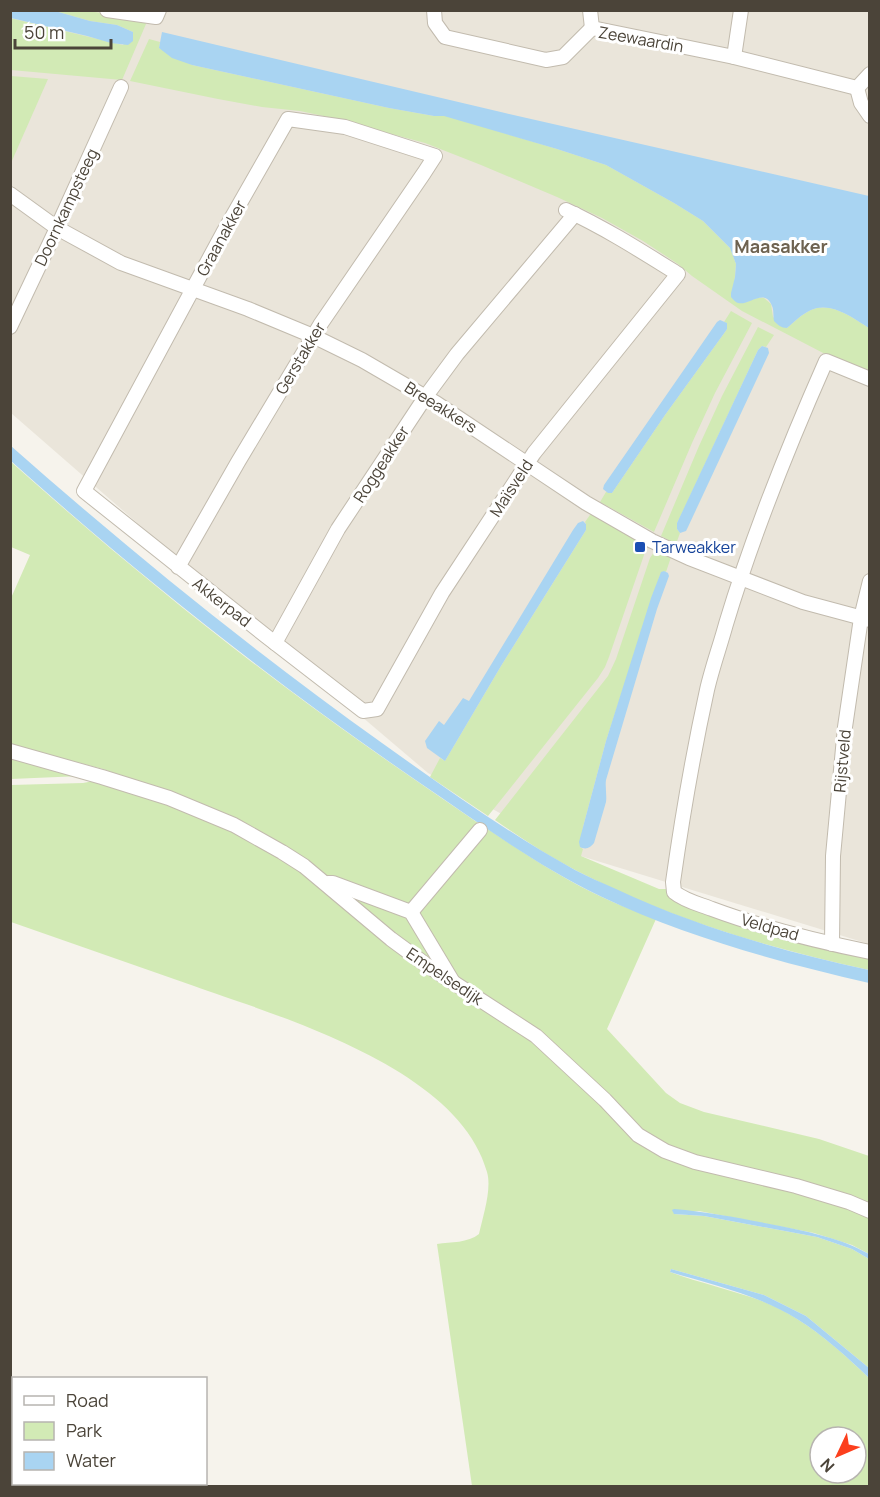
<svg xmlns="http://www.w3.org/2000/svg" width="880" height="1497" font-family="Manrope,sans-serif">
	<rect width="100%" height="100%" fill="#f6f3ec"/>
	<!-- residential -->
	<path fill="#eae5da" d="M11,11h858v933l-298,-91 -143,-80 -153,-130 -264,-230z"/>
	<!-- green -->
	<g fill="#d2eab5" fill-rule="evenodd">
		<path d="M55,11h33l56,8 2,5 -24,56 -111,-10 -1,-52 113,27 10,-13 -16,-7 -27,-4z"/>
		<path d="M149,39l11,3 -1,6 33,17 197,43 45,8 10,-1 113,34 49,16 68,38 29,18 27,27 6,16 -3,35c13,9 17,-3 31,-1l7,6 2,13 14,11c7,-6 15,-14 24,-18 20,-9 42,8 58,18v45l-42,-18 -85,-44 -50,-35 -14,-12 -35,-23 -41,-23 -45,-21 -76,-32 -56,-22 -97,-26 -28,-6 -38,-4 -44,-8 -88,-18z"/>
		<path d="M11,76l37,3 -37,84 -1,-87z"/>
		<path d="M731,311l21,12 -37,70 -23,50 -38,89 -54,-30 6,-10 6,1 53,-78 60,-83 2,-3v-6l-3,-1z"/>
		<path d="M758,327l16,8 -8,12 -4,-1 -4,4 -75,161 -6,12v6l3,4 -4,11 -15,-8 38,-90 23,-50z"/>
		<path d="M10,461c113,101 231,197 355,284 38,27 77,53 116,80l-64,74 -9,6 -82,-29 -30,-22 -45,-28 -18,-9 -130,-48 -92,-24v-147l19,-43 -19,-8z"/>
		<path d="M592,512l54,32 -2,11 -35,102 -4,10 -7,11 -110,138 -58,-39 10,-19 5,3 56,-95 85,-136v-6l-1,-2z"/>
		<path d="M656,549l15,8 -5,15 -2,-1 -4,4 -54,166 -23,86 -3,20 3,2 -2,7 78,33h8l202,68v13c-101,-22 -200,-51 -292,-99 -29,-15 -56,-33 -82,-51l113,-144 8,-17 34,-101z"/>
		<path d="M10,756l71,20 -70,3z"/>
		<path d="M99,780l82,26 94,45 239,174 124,113 142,48 89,28v40l-17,-9 -38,-12 -115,-22 -25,3 30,2 113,21 35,12 17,10v109l-63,-52 -42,-21 -93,-26 -1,3c30,11 62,18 92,29 41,16 76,47 107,77v108h-397l-35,-242c14,-2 31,-1 42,-10 4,-18 13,-45 8,-62 -28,-103 -203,-154 -293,-186 -61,-21 -122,-43 -183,-64v-137l72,-2zM820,1437h36v36h-36z"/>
		<path d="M488,829c37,25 75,50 116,69 17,8 35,14 52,21l-49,110 59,64 14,10 24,9 115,27 50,17v47l-8,-4 -142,-37 -54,-16 -16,-11 -189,-155 -40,-60 -2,-6 4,-7z"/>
		<path d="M341,890l64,25 39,57 -24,-16z"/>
	</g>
	<!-- water -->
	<g fill="#a9d4f2">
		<path d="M10,11h45l35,10 27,4 16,7v9l-5,4 -17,-2 -24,-7 -76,-18z"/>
		<path d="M162,32l343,81 364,83v132c-16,-10 -38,-27 -58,-18 -9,4 -17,12 -24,18 -6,0 -9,-3 -13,-7 -1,-5 0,-11 -2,-15 -7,-19 -23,0 -34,-3 -3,-1 -5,-4 -7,-6v-4l4,-16 1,-13 -6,-16 -27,-27 -29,-18 -68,-38 -49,-16 -113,-33h-10l-45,-8 -197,-43 -20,-7 -13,-10z"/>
		<path d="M720,320l7,3v6l-2,3 -60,83 -53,78h-4l-5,-4 1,-4 113,-163z"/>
		<path d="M762,346l6,2 1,5 -81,174 -2,4 -6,2 -3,-4v-6l81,-173z"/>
		<path d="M11,446c119,105 242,205 371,297 63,45 126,90 193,127 13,7 28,13 41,19 81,38 166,62 253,81v13c-91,-21 -182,-46 -267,-86 -65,-31 -123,-74 -182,-114 -143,-98 -280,-206 -409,-322z"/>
		<path d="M583,521l3,3v6l-85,136 -56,95 -18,-13 -2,-7 14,-20 5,4 19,-27 6,3 104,-171 5,-7z"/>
		<path d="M661,572l3,-1 4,2 1,3 -12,33 -51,171c-1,7 1,15 0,22l-12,41c-4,5 -8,7 -14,4l-1,-5 27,-101 45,-143z"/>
		<path d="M674,1209c36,3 71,10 106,17 33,7 60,12 89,28v5l-17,-10 -35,-12 -113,-21 -30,-2 -2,-4z"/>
		<path d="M671,1269l93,26 42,21 63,52v10c-22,-21 -46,-43 -72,-59 -38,-24 -84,-34 -127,-47z"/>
	</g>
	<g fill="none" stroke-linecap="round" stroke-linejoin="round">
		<!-- minor casing -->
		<g stroke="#c2bbae" stroke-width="16">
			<g id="minor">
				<path d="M107,10l49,7 3,-7"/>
				<path d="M434,10l1,13 10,14 101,23 17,-3 29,-29 142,29 123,31 13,-14"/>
				<path d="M590,10l2,18"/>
				<path d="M734,57l7,-47"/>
				<path d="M857,88l4,15 9,13"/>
				<path d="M10,194l47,34 64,35 127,46 65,27 49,24 74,43 150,100 66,38 37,17 114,44 67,18"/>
				<path d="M10,327l47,-99 64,-141"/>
				<path d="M870,379l-44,-18c-38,86 -73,173 -100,263 -6,22 -14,44 -19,66 -14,64 -25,128 -34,192l1,10c11,9 25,12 38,17 51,19 104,32 158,43"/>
				<path d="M178,567l60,-105 82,-137 104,-152 11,-17 -90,-29 -57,-8 -65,114 -139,258 182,145 97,75 14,-2 65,-116 92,-140 144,-179c-37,-23 -73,-46 -112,-64"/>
				<path d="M275,643l63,-114 88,-133 31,-42 118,-140"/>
				<path d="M10,751l92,26 67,21 65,27 48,27 22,14 87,73 34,25 111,72 69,64 33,35 27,16 30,11 101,24 53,16 21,9"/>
				<path d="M328,883h5l78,29 42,70"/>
				<path d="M411,912l69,-82"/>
				<path d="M832,944l1,-88 12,-129 16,-109 9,-37"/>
			</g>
		</g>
		<!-- minor -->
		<use href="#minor" stroke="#fff" stroke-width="14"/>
	</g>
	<!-- markers -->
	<rect fill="#1a4fb4" stroke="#fff" stroke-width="2" x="634" y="541" width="12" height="12" rx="3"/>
	<g text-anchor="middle" stroke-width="6" stroke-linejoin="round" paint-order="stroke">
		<!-- street labels -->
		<g font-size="16" fill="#4b4439" stroke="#fff">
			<text transform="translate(641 39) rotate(10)" y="6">Zeewaardin</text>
			<text transform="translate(66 207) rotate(-65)" y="6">Doornkampsteeg</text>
			<text transform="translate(221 238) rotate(-61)" y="6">Graanakker</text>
			<text transform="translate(300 358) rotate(-59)" y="6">Gerstakker</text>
			<text transform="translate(441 407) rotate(32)" y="6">Breeakkers</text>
			<text transform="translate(381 464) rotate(-57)" y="6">Roggeakker</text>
			<text transform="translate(511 488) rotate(-57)" y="6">Maïsveld</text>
			<text transform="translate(222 602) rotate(38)" y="6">Akkerpad</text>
			<text transform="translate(842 761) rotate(-85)" y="6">Rijstveld</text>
			<text transform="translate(770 927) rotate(16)" y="6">Veldpad</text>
			<text transform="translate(445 976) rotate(34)" y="6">Empelsedijk</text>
		</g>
		<!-- transit labels -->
		<g font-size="16" fill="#164399" stroke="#fff" text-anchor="start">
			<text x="652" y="553">Tarweakker</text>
		</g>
		<!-- neighbourhood labels -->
		<g font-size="18" font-weight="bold" fill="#6e6250" stroke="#fff">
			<text x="781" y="253">Maasakker</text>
		</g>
	</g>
	<!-- border -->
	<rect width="880" height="1497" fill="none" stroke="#4b4439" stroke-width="24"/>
	<!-- legend -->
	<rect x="12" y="1377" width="195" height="108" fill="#ffffff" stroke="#b7b4b0" stroke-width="1.5"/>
	<rect x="24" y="1396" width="30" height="9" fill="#ffffff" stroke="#b7b4b0" stroke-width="1.5"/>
	<text x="66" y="1407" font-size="18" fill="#4b4439">Road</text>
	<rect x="24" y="1422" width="30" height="18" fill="#d2eab5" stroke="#b7b4b0" stroke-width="1.5"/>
	<text x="66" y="1437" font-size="18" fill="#4b4439">Park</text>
	<rect x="24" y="1452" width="30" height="18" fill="#a9d4f2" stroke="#b7b4b0" stroke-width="1.5"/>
	<text x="66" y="1467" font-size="18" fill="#4b4439">Water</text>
	<!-- north arrow -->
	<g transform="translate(838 1455) rotate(226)"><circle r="28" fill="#ffffff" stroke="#b7b4b0" stroke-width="1.5"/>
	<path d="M0-4.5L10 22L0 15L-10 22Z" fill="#fc3f1d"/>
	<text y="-9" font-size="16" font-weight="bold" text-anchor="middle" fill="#4b4439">N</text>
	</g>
	<!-- scale -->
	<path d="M15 39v9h96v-9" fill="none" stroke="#4b4439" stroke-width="3"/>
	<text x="24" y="39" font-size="18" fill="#4b4439" stroke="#ffffff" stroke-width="4.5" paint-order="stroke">50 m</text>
</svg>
